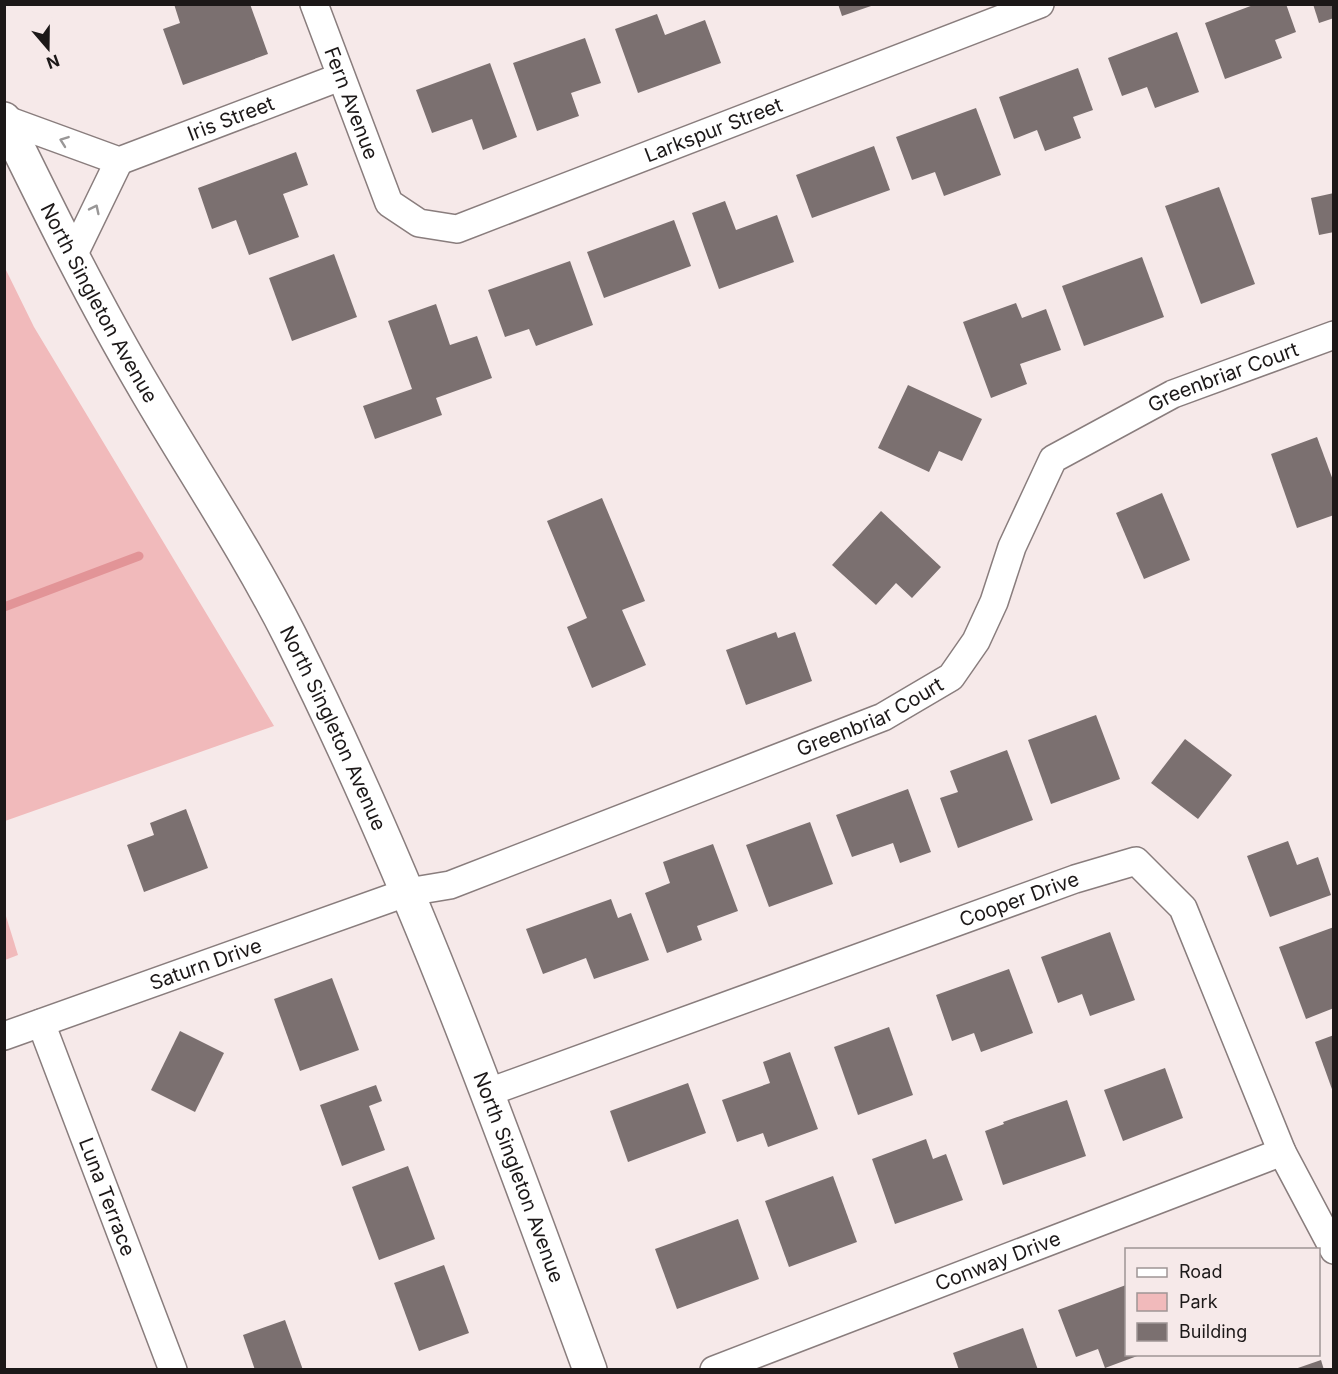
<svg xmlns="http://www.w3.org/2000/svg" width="1338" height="1374" font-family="Inter,sans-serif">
	<rect width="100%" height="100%" fill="#f6e9e9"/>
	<!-- green -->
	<g fill="#f1babb">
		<path d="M5,268l29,59 240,399 -269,95z"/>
		<path d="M5,913l13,42 -13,5h-1z"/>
	</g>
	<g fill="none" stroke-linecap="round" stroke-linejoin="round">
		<!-- stream -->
		<path stroke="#e29497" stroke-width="9" d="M4,607l135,-51"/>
	</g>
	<!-- building -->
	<g fill="#7b7070">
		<path d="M174,4h76l18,50 -85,31 -20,-56 17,-6z"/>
		<path d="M838,4h36v1l-32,11z"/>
		<path d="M1256,4h30l10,28 -21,8 7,18 -57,21 -20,-56z"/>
		<path d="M1313,4h21v14l-15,5z"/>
		<path d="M657,14l8,21 40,-15 16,43 -83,30 -23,-64z"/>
		<path d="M1177,32l22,60 -44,16 -8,-21 -25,9 -14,-38z"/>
		<path d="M585,38l16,45 -30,10 8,23 -42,15 -24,-68z"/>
		<path d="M490,63l27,74 -34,13 -11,-31 -40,14 -16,-43z"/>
		<path d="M1078,68l15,42 -20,7 8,21 -36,13 -8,-21 -23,9 -15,-42z"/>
		<path d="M976,108l25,67 -57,21 -9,-24 -23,8 -16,-43z"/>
		<path d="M874,146l16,44 -78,28 -16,-43z"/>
		<path d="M296,152l12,33 -25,9 16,43 -50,18 -13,-35 -24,9 -14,-41z"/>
		<path d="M1219,187l36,97 -54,20 -36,-98z"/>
		<path d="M1334,193v39l-15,3 -8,-37z"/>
		<path d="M725,201l11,29 41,-15 17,47 -75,27 -27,-76z"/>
		<path d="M674,220l17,46 -87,32 -17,-46z"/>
		<path d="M334,254l23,63 -65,24 -23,-63z"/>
		<path d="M1142,257l22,60 -80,29 -22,-60z"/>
		<path d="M570,261l23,64 -57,21 -7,-17 -24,8 -17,-47z"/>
		<path d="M1016,303l6,15 24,-9 15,41 -41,14 7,20 -36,14 -28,-76z"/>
		<path d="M436,304l14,41 27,-9 15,42 -56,20 6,17 -67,24 -12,-33 49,-17 -24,-68z"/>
		<path d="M908,385l74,34 -20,42 -23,-10 -10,21 -51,-24z"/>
		<path d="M1317,437l17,46v32l-37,13 -26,-74z"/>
		<path d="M1162,493l28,67 -46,19 -28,-66z"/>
		<path d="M602,498l43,103 -23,9 24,55 -54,23 -25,-61 20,-9 -40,-97z"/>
		<path d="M881,511l60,56 -29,31 -16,-15 -20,22 -44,-40z"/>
		<path d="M776,632l2,6 17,-6 17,49 -66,24 -20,-55z"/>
		<path d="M1096,715l24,64 -69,25 -23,-64z"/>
		<path d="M1185,739l47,36 -34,44 -47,-36z"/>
		<path d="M1007,750l26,70 -75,28 -18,-50 18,-6 -8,-21z"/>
		<path d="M908,789l23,63 -31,11 -7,-20 -41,14 -16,-42z"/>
		<path d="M186,809l22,59 -64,24 -17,-47 27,-10 -4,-12z"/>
		<path d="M810,822l23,62 -64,23 -23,-62z"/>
		<path d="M1288,841l9,24 21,-8 13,38 -61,22 -23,-61z"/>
		<path d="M713,844l25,67 -41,15 5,14 -35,13 -22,-60 25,-10 -7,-21z"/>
		<path d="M611,899l7,19 13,-5 18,47 -55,19 -8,-21 -43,16 -17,-45z"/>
		<path d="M1334,927v81l-28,11 -27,-72z"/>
		<path d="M1110,932l25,68 -45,16 -8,-22 -24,9 -17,-46z"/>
		<path d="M1009,969l24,64 -52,19 -7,-19 -22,8 -16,-46z"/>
		<path d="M332,978l27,72 -59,21 -26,-72z"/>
		<path d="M889,1027l24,68 -55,20 -24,-68z"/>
		<path d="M180,1031l44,22 -29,59 -44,-22z"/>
		<path d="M1334,1035v57h-1l-18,-50z"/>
		<path d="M790,1052l28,77 -50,18 -5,-14 -26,9 -15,-42 48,-17 -7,-21z"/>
		<path d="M1165,1068l18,50 -60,23 -19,-51z"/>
		<path d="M688,1083l18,50 -78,29 -18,-51z"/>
		<path d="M376,1085l6,16 -13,5 16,44 -43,16 -22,-61z"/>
		<path d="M1067,1100l19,56 -83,29 -18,-54 19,-7 -1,-2z"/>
		<path d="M926,1139l7,20 13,-5 17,46 -68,24 -23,-65z"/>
		<path d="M408,1166l27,73 -56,21 -27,-73z"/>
		<path d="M833,1176l24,66 -68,25 -24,-66z"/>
		<path d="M738,1219l21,60 -82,30 -22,-60z"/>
		<path d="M444,1265l25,68 -50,18 -25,-68z"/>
		<path d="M1126,1285v69l14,1 -35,13 -7,-19 -22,8 -18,-47z"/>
		<path d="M285,1320l18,50h-48l-12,-35z"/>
		<path d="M1023,1328l15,42h-79l-6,-17z"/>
		<path d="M1321,1360l3,10h-29v-1z"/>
	</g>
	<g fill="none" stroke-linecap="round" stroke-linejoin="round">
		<!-- street casing -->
		<g stroke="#897d7d" stroke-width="30">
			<g id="street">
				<path id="s1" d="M314,4l75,199 30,20 38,6 583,-225"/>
				<path id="s2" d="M4,119l115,42 221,-84"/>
				<path d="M72,258l47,-97"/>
				<path id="s3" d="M41,1023l132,347"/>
				<path id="s4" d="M4,1036l404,-144 42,-7 433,-168 68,-40 25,-36 18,-39 18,-55 41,-88 120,-65 161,-59"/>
				<path id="s5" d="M489,1092l586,-213 61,-18 47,47 99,244 52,98"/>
				<path id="s6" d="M714,1370l568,-218"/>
			</g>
		</g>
		<!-- secondary casing -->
		<g stroke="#897d7d" stroke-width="36">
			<g id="secondary">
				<path id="s7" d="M4,119c45,92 90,183 142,271 48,82 101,161 144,246 119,237 209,485 300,734"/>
			</g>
		</g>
		<!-- street -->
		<use href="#street" stroke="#fff" stroke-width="27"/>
		<!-- secondary -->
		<use href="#secondary" stroke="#fff" stroke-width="33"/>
	</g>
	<!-- one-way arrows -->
	<defs><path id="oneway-chevron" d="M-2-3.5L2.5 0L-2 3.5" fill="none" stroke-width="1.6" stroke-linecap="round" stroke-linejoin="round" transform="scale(1.5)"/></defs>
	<g stroke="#999797">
		<use href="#oneway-chevron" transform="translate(64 141) rotate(-160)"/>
		<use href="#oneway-chevron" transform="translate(95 209) rotate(-64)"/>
	</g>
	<g text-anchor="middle" stroke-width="4.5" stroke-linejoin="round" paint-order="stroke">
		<!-- street labels -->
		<g font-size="20" fill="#1c1818" stroke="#f6e9e9">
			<text dy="7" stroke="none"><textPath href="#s1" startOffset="106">Fern Avenue</textPath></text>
			<text dy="7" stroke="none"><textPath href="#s2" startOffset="242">Iris Street</textPath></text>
			<text dy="7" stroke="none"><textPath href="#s1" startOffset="562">Larkspur Street</textPath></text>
			<text dy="7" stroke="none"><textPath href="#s7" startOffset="207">North Singleton Avenue</textPath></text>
			<text dy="7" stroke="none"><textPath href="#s4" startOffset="1446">Greenbriar Court</textPath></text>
			<text dy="7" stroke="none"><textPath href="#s4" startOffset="924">Greenbriar Court</textPath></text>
			<text dy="7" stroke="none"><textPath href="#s7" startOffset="693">North Singleton Avenue</textPath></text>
			<text dy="7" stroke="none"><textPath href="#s5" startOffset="564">Cooper Drive</textPath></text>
			<text dy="7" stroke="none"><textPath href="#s4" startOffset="214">Saturn Drive</textPath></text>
			<text dy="7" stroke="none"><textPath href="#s7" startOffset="1179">North Singleton Avenue</textPath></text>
			<text dy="7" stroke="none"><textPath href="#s3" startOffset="186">Luna Terrace</textPath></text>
			<text dy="7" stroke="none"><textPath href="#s6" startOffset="304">Conway Drive</textPath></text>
		</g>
	</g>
	<!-- border -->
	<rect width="1338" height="1374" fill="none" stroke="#1c1818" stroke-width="12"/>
	<!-- legend -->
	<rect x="1125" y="1248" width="195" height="108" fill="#f6e9e9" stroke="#9f9595" stroke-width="1.5"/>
	<rect x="1137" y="1268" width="30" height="9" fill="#ffffff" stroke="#9f9595" stroke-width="1.5"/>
	<text x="1179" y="1278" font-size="18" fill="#1c1818">Road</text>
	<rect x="1137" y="1293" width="30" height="18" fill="#f1babb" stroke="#9f9595" stroke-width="1.5"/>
	<text x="1179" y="1308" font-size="18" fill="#1c1818">Park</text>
	<rect x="1137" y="1323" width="30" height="18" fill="#7b7070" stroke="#9f9595" stroke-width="1.5"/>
	<text x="1179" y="1338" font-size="18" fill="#1c1818">Building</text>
	<!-- north arrow -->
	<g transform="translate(48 48) rotate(160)" stroke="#f6e9e9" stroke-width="4.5" paint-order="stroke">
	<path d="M0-4.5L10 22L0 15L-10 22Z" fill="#1c1818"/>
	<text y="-9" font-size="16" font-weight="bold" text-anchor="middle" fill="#1c1818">N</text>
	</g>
</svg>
